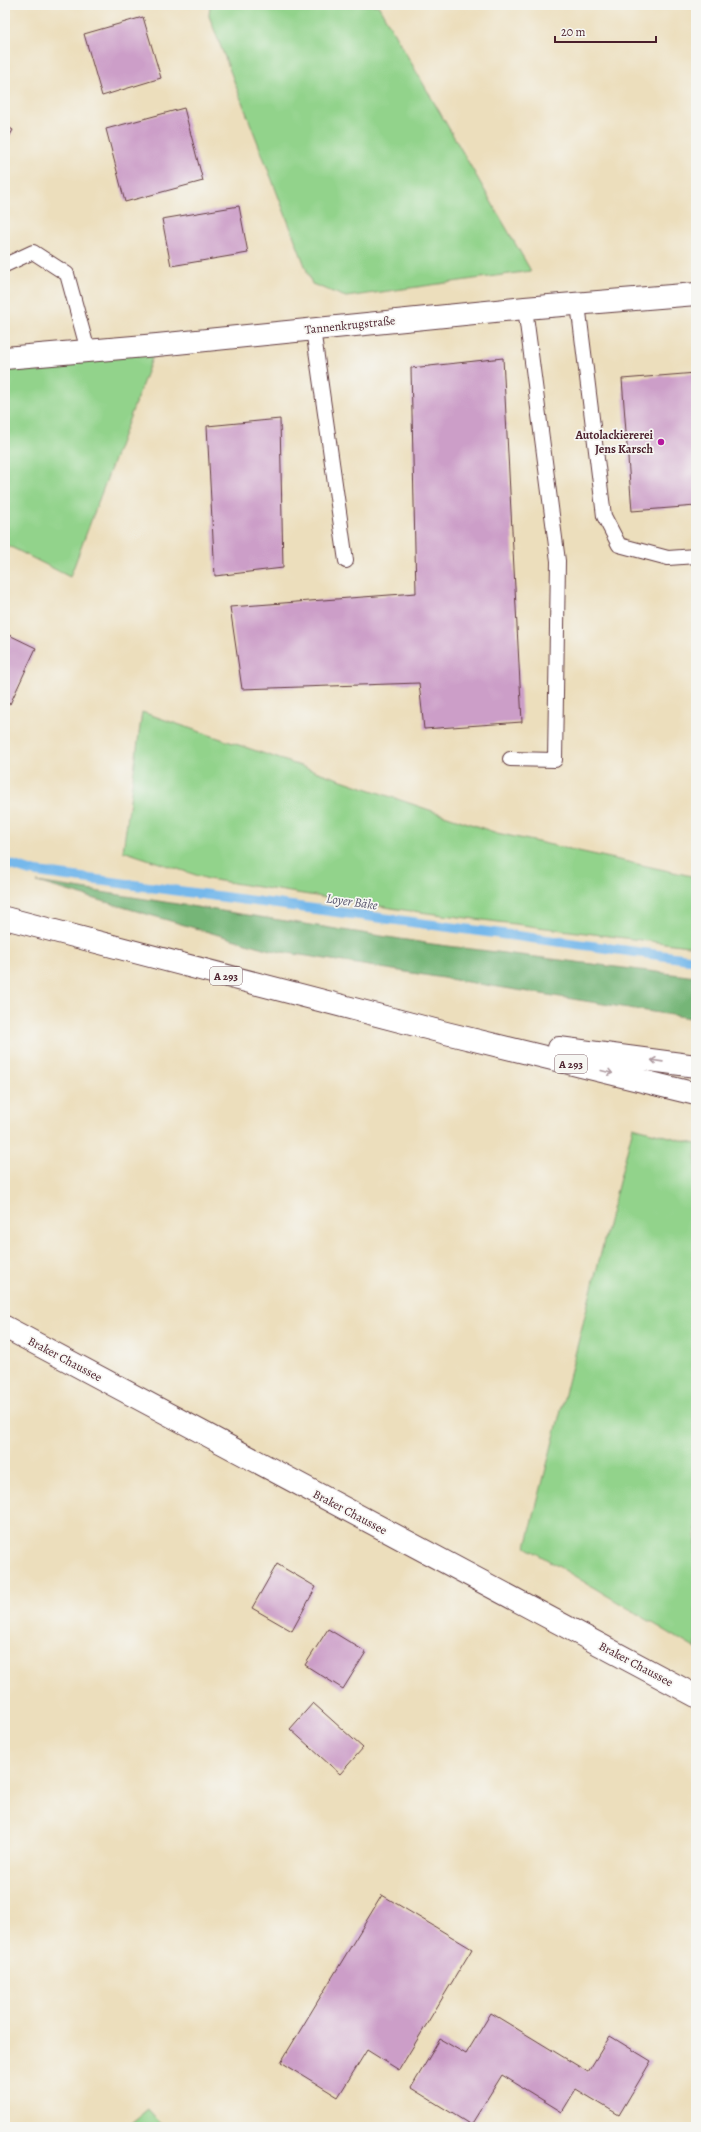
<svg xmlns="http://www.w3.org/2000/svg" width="701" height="2132" font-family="Alegreya,serif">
	<rect width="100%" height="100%" fill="#f6f6f2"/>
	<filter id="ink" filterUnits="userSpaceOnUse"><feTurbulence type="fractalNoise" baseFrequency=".025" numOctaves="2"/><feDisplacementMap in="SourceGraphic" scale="8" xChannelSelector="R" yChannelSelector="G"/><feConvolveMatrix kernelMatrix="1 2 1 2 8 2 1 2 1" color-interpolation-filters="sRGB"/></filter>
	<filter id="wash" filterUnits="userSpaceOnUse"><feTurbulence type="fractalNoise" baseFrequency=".012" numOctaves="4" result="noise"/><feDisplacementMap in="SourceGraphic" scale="16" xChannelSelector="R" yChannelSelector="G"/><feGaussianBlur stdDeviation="0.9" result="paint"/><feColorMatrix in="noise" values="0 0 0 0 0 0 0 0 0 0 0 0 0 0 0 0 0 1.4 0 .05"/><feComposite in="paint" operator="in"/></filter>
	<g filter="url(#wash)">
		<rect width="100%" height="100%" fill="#ecdebc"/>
		<!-- green -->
		<g fill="#92d38b" stroke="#6e795b">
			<path d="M210,5h168l153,266 -185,26 -34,-13 -103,-268z"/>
			<path d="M157,345l-87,232 -65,-33v-186z"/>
			<path d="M142,712l355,121 199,44v70l-292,-37 -196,-31 -85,-28z"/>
			<path d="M633,1127l63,17v505l-170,-102z"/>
			<path d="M148,2109l16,18h-38z"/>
		</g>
		<!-- forest -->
		<path fill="#75b577" stroke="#606a51" d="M37,882l395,62 264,33v42l-426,-69z"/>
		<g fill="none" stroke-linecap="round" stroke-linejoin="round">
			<!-- stream -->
			<path stroke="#75b8eb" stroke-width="10" d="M5,863l25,8 666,89"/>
		</g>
		<g id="blocks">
			<!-- building -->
			<g fill="#cc9ec8">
				<path d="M143,17l18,61 -59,18 -18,-62z"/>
				<path d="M184,108l19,73 -78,21 -19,-73z"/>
				<path d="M5,125l8,5 -8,14z"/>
				<path d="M239,206l9,47 -77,13 -9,-47z"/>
				<path d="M503,358l19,364 -98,7 -5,-46 -177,6 -12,-82 186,-14 -5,-225z"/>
				<path d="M696,373v133l-64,5 -10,-132z"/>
				<path d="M280,419l3,149 -68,8 -8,-150z"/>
				<path d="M5,633l31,15 -26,56 -5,-3z"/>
				<path d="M277,1564l39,23 -24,44 -40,-23z"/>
				<path d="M328,1629l38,23 -23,37 -38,-24z"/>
				<path d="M313,1703l50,45 -23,26 -50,-45z"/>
				<path d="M382,1895l90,54 -73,121 -32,-20 -29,47 -57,-35z"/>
				<path d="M491,2013l97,59 22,-36 41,25 -32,54 -43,-26 -14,23 -60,-37 -31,50 -60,-37 29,-49 26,15z"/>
			</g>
		</g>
	</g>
	<g filter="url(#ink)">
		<use href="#blocks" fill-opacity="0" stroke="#623c41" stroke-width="1"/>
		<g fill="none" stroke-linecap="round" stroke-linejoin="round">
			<!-- lane casing -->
			<g stroke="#623c41" stroke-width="16">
				<g id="lane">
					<path d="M5,265l28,-13 34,22 21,77"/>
					<path d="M578,304l26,212 15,29 49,13 28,-2"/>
					<path d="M313,329l33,232"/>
					<path d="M510,759l45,1 3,-199 -33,-253"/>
				</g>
			</g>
			<!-- street casing -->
			<g stroke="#623c41" stroke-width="24">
				<path id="street" d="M5,358l152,-13 368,-37 171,-14"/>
			</g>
			<!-- secondary casing -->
			<g stroke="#623c41" stroke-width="24">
				<path id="secondary" d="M5,1327l691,369"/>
			</g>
			<!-- highway casing -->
			<g stroke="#623c41" stroke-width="24">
				<g id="highway">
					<path d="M5,918l441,115 250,61"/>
					<path d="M559,1048l137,18"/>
				</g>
			</g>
			<!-- lane -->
			<use href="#lane" stroke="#fff" stroke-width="14"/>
			<!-- street -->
			<use href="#street" stroke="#fff" stroke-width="22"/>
			<!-- secondary -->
			<use href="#secondary" stroke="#fff" stroke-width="22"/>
			<!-- highway -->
			<use href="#highway" stroke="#fff" stroke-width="22"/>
		</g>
		<!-- one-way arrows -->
		<defs><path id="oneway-shaft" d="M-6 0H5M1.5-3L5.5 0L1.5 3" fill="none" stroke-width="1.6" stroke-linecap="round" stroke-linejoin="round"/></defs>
		<g stroke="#ae9aa0">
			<use href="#oneway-shaft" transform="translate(657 1061) rotate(-172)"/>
			<use href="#oneway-shaft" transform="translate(607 1072) rotate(14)"/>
		</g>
	</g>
	<!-- markers -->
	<circle fill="#b5179e" stroke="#f6f6f2" stroke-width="1.5" cx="661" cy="442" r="4"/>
	<g text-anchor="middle" stroke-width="3.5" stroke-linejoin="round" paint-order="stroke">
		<!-- shield labels -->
		<g fill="#f6f6f2" stroke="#7e6067" stroke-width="1">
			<rect x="210" y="967" width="32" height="18" rx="3"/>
			<rect x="555" y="1055" width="32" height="18" rx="3"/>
		</g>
		<g font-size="11" font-weight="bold" fill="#4a1f2b">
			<text x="226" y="980">A 293</text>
			<text x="571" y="1068">A 293</text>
		</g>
		<!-- street labels -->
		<g font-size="12" fill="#4a1f2b" stroke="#f6f6f2">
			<text transform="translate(350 325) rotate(-6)" y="4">Tannenkrugstraße</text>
			<text transform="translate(65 1359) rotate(28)" y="4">Braker Chaussee</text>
			<text transform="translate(350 1512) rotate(28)" y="4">Braker Chaussee</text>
			<text transform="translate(636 1664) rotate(28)" y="4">Braker Chaussee</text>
		</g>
		<!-- poi labels -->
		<g font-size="12" font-weight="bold" fill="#4a1f2b" stroke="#f6f6f2" text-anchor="end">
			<text x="653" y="439">Autolackiererei<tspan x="653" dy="14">Jens Karsch</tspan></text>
		</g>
		<!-- water labels -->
		<g font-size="13" font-style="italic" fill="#59556e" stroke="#f6f6f2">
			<text transform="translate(352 901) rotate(8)" y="5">Loyer Bäke</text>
		</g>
	</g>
	<!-- margin -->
	<rect width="701" height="2132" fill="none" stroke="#f6f6f2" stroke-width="20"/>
	<!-- scale -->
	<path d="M555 36v6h101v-6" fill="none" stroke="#4a1f2b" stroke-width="2"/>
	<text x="561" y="36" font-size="12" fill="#4a1f2b" stroke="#f6f6f2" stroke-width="3" paint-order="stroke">20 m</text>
</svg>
